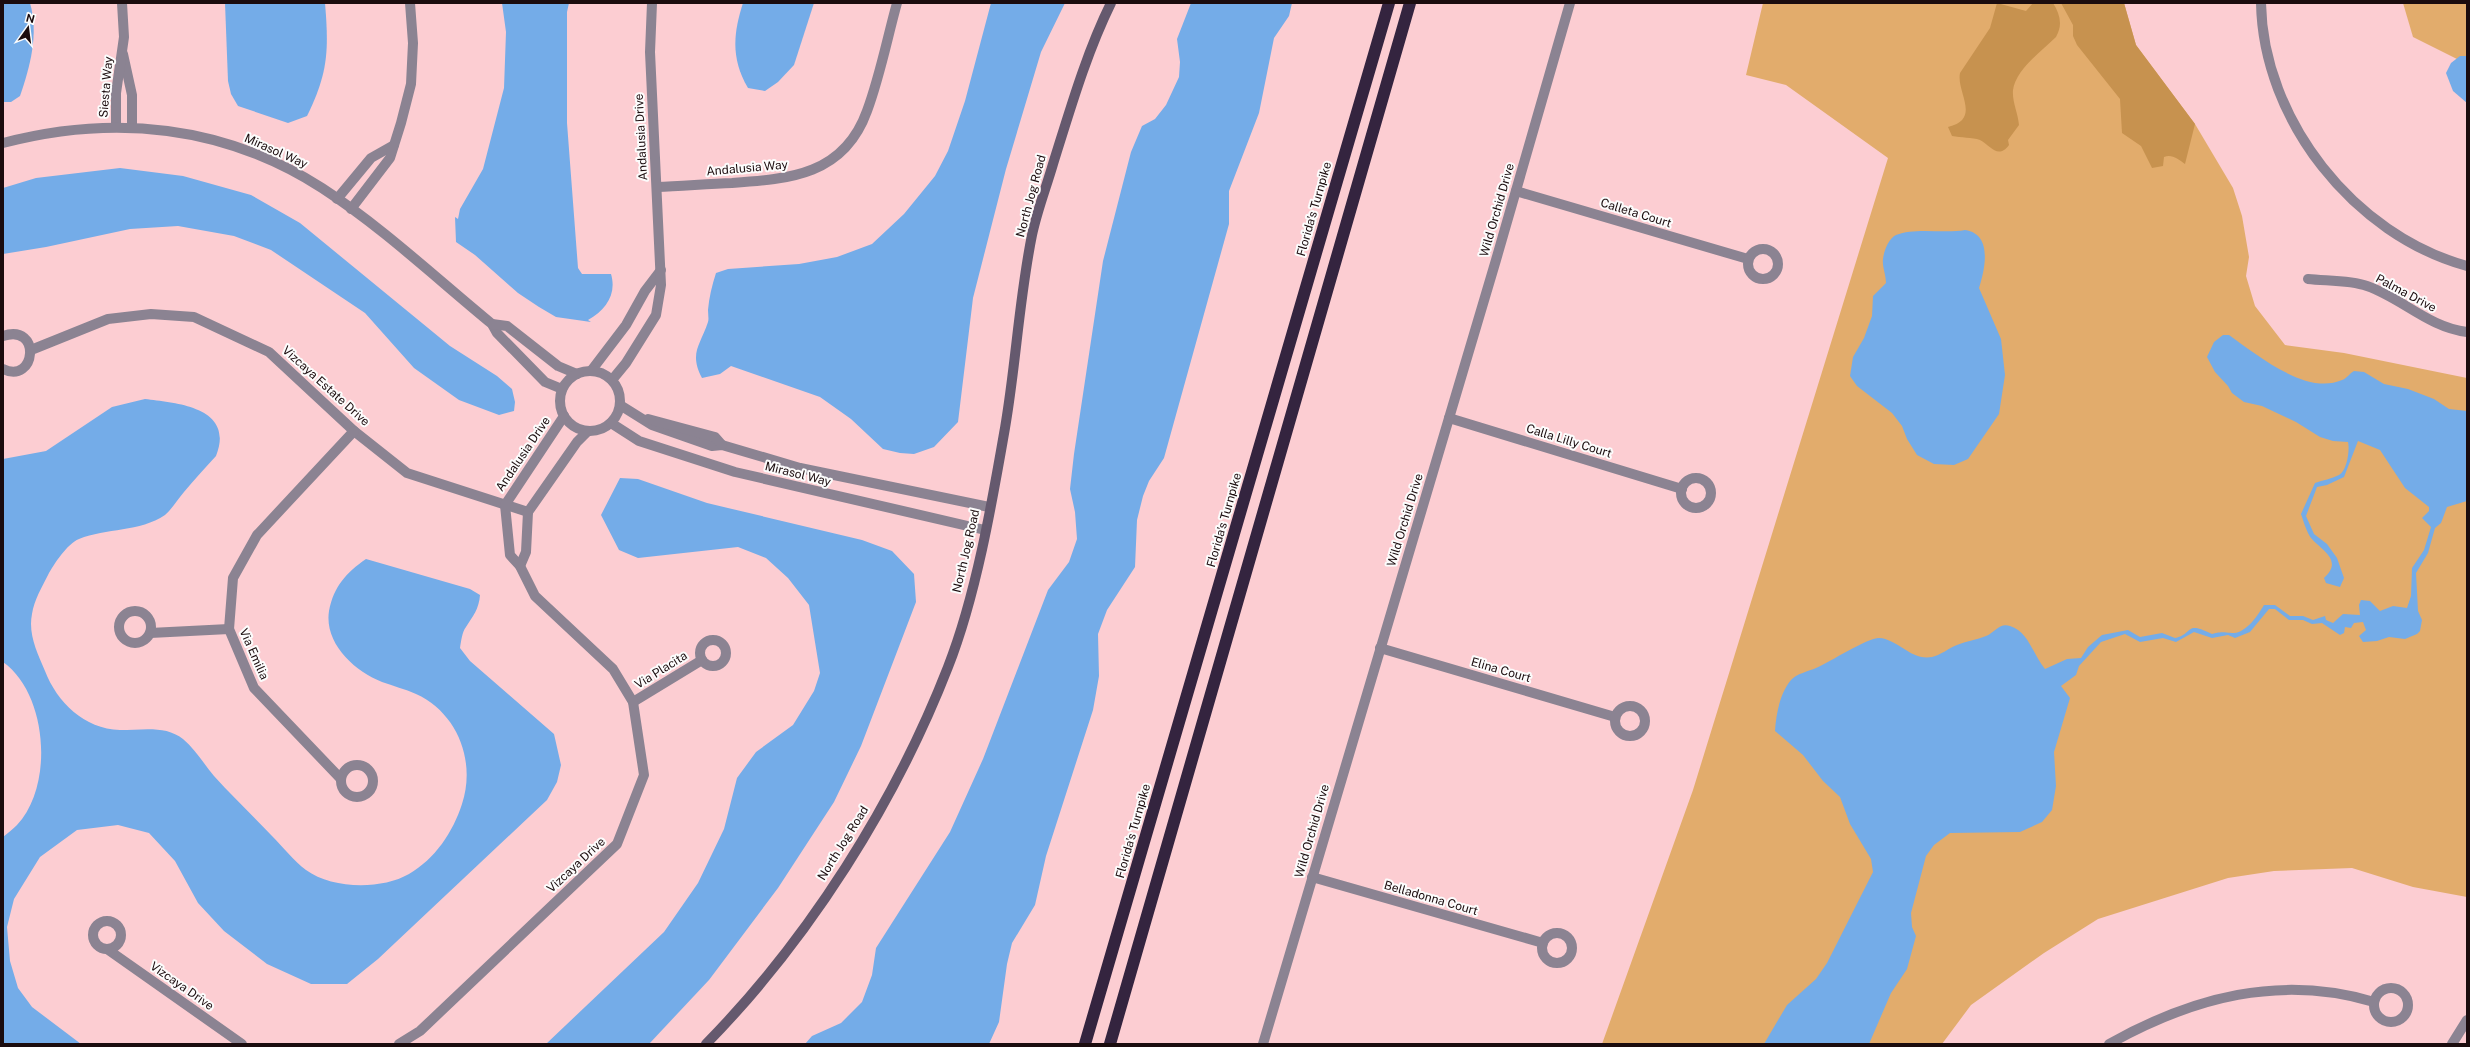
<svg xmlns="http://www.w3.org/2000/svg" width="2470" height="1047" font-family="'Public Sans',sans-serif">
	<rect width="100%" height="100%" fill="#fccdd2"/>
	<!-- green -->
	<g fill="#e2ac6c">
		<path d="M1763,3h361l12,42 59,79 38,64 9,28 7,41 -3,19 9,30 30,39 59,8 123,25v519l-54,-10 -61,-19 -78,3 -46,7 -130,41 -54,34 -73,52 -29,39h-340l91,-254 195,-632 -102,-73 -40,-10z"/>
		<path d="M2403,3h64v61l-54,-27z"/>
	</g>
	<!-- forest -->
	<g fill="#c7924f">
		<path d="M1997,3l29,8 7,-8h20c7,11 10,22 3,34 -14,14 -40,32 -43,53 -1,12 5,23 6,35l-11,15 1,5c-11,15 -19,0 -29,-5 -8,-3 -19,-2 -28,-4l-4,-9c34,-8 8,-35 12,-54l30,-45z"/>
		<path d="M2061,3h63l12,42 59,79 -10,40c-7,-5 -13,-10 -21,-7l-1,9 -11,2 -11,-22 -19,-13 -2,-34 -43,-54 -4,-9v-11z"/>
	</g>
	<!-- water -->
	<g fill="#74ace8">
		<path d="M3,3h27c9,31 0,64 -10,93l-9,6h-8z"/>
		<path d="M225,3h100c4,48 3,70 -18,113l-19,7 -50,-17 -7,-12 -3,-13z"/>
		<path d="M502,3h67l-2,9v111l11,145 4,6h29c6,20 -5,36 -23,46l3,2 -35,-5 -17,-10 -21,-14 -43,-38 -19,-13 -1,-25 3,2 2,-10 23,-40 21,-81 2,-56z"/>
		<path d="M743,3h71l-20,62 -16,17 -13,9 -17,-3c-17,-29 -15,-54 -5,-85z"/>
		<path d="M991,3h74l-24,49 -35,117 -33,129 -15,124 -24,25 -20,7 -14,-1 -17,-4 -32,-30 -31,-22 -89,-31 -11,8 -18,4c-13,-25 -2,-32 6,-56 1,-3 0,-8 0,-12 1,-12 4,-25 8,-37l12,-4 71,-5 38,-7 35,-13 32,-30 31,-38 13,-25 17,-50z"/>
		<path d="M1191,3h101l-3,13 -15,22 -15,75 -30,78v33l-65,234 -15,23 -6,15 -6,24 -2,47 -28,43 -9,24 1,42 -6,34 -47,146 -11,49 -23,38 -5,21 -8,58 -10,22h-184l7,-8 29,-13 21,-21 10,-27 4,-27 74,-116 33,-73 65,-169 21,-28 8,-23 -2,-27 -5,-23 4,-35 29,-193 28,-109 11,-26 13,-7 11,-14 13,-28 1,-15 -3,-23z"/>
		<path d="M2460,56h7v47l-14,-12 -7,-18 5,-10z"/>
		<path d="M120,168l63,8 68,19 49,28 150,123 47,30 15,13 3,13 -1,9 -15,4 -40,-15 -45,-32 -49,-55 -94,-63 -37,-14 -56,-10 -48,3 -84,18 -43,7v-66l33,-10z"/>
		<path d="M1965,230c28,4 20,39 14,58l22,51 4,36 -6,39 -31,45 -14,6 -20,-1 -17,-9 -10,-16 -5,-13 -10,-13 -35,-27 -7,-10 3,-19 11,-19 8,-22 1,-20 13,-13c0,-8 -4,-17 -3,-24 1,-8 5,-20 13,-24 20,-8 48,-1 69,-5z"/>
		<path d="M2223,335h6c27,19 77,61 113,45 4,-1 8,-7 12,-9l10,1 20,12 24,5 26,10 15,10 18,2v90l-20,6 -6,16 -6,5 -7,25 -12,20 2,38 4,9 -2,11 -3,3 -12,5 -16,-2 -12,4 -14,1 -4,-6 7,-6 -3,-8 -9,1 -3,5 -6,-1 -1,6 -4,2 -18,-12 -10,1 -9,-4h-14l-14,-11h-6l-19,23 -15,6 -7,-3 -16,3 -18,-6 -18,10 -13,-4 -23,4 -15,-8 -24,8 -22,24 -3,9 -15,11 9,12 -16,54 2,34 -4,24 -10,12 -22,10 -70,1 -16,12 -8,11 -15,57 1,14 4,9 -9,33 -16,24 -22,51h-105l23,-39 29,-26 11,-16 46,-91 -2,-13 -21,-35 -10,-27 -17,-16 -20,-26 -28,-24c1,-17 5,-38 16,-51 5,-6 18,-9 25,-12 14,-6 51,-30 63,-30 19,1 32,23 53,19 9,-2 17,-9 25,-12 9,-4 20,-5 29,-9 8,-3 14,-14 24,-10 19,6 23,29 35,43l22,-10 14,-1 7,-11 14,-12 26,-5 12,7 22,-4 13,5c19,-4 9,-18 37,-4 13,-3 11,-1 22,-1 13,-1 24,-18 30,-28h11l15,11h13l10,4 12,-4 1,4 7,3 10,-9 17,1 -1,-10 2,-5 9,1 10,10 13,-5 14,2 4,-12 1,-28 12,-18 7,-23 -9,-9 7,-7v-4l-24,-19 -25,-38 -22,-9 -14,36 -17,8 -10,2 -11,29 8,18 13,10 10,14 7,20 -4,9 -14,-4 -2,-5c20,-18 -3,-28 -13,-40 -4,-5 -8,-18 -10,-24l14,-31c8,-3 16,-4 24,-8 8,-4 11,-25 9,-33l-15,-1 -13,-4 -24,-15 -34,-16 -18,-4 -12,-9 -4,-7 -13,-14 -8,-15 7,-15z"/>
		<path d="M145,399c34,4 90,9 71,57 -11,12 -22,24 -32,36 -6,7 -12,17 -19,23 -25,17 -59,13 -86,24 -12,5 -25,25 -31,36 -6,12 -14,25 -16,39 -4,20 5,38 13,57 12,31 39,58 75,59 22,0 46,-5 63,9 12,10 21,25 31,37 19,21 39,40 58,60 11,11 22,25 34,34 26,19 75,20 103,4 26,-15 44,-42 53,-70 14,-42 -4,-91 -46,-110 -11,-5 -23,-8 -34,-12 -28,-11 -58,-39 -53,-71 5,-25 17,-38 37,-52l104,30 10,6c-1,14 -7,21 -14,32 -4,5 -5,15 -6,21l10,13 84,73 7,31 -4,17 -10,18 -169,159 -31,25h-36l-44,-20 -43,-33 -26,-28 -23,-42 -26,-28 -31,-8 -41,5 -37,27 -26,42 -7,28 3,34 8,27 14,19 49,37h-78v-207c5,-4 10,-8 14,-12 37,-39 31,-131 -14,-163v-203l43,-8 66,-44z"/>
		<path d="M620,478l18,1 69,24 155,37 30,11 22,23 2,28 -55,144 -27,56 -56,86 -69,92 -60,64h-103l118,-112 34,-49 26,-54 13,-51 19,-26 37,-27 21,-34 6,-18 -11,-68 -21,-27 -22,-20 -28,-11 -100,11 -19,-8 -18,-35z"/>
	</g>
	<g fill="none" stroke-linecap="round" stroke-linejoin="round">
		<!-- street -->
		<g stroke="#8b8392" stroke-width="10">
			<path d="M2261,3c2,117 93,232 206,263"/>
			<path d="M123,54l9,41v32"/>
			<path d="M116,127v-34l8,-56 -2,-34"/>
			<path d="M3,143c111,-29 221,-18 319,45 60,39 114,90 170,136l5,9 48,49 17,7"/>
			<path d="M657,187c25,-1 50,-3 75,-4 58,-4 112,-8 135,-72 13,-35 20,-72 30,-108"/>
			<path d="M1516,191l232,68"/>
			<path d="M337,199l34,-41 23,-13"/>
			<path d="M351,209l39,-51 11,-35 10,-39 2,-41 -3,-40"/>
			<circle cx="1763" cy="264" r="15"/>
			<path d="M2308,279c18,2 42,1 59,7 35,12 61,41 100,46"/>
			<path d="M492,324l15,2 51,40 19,8"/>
			<path d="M3,336c39,-13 33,49 0,33"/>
			<path d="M31,350l77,-31 43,-5 43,3 75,35 85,79 53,42 121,39"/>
			<path d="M591,371l35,-46 19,-34 16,-21"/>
			<circle cx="590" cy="401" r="30"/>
			<path d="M612,380l14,-17 30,-48 5,-30 -11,-233 2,-49"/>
			<path d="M620,405l32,20 60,21 10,-1 78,23 189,39"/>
			<path d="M1449,418l233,71"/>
			<path d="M648,419l67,18 7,8"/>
			<path d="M611,423l28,18 96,31 250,58"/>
			<circle cx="1696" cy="493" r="15"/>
			<path d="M528,512l49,-70 11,-11"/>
			<path d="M520,566l6,-14 2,-40"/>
			<circle cx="135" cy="627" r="16"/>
			<path d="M150,633l79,-4"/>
			<circle cx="713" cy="653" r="13"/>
			<path d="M1380,648l235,69"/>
			<path d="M633,702l69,-42"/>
			<circle cx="1630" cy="721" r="15"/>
			<circle cx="357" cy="781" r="16"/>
			<path d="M341,779l-87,-91 -25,-59 4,-51 24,-43 97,-104"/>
			<path d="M1312,877l231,66"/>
			<circle cx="107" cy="935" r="14"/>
			<circle cx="1557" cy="948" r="15"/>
			<path d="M107,949l135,95"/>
			<circle cx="2391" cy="1005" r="17"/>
			<path d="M399,1044l21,-13 197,-187 27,-69 -11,-73 -20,-33 -78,-73 -15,-30 -10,-11 -5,-50 59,-89"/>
			<path d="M1263,1044l233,-784 74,-257"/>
			<path d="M2109,1044c84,-47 171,-70 265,-42"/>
			<path d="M2452,1044l15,-24"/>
		</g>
		<!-- secondary -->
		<path stroke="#65596e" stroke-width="10" d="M706,1044c103,-105 189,-241 242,-377 28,-71 44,-164 57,-239 11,-64 14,-129 27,-193 5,-24 14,-47 21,-71 17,-54 33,-110 58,-161"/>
		<!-- highway -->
		<g stroke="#34243f" stroke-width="12">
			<path d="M1085,1044l304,-1041"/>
			<path d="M1110,1044l300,-1041"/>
		</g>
	</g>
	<g text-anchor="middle" stroke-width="4" stroke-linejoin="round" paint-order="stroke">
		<!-- street labels -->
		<g font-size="12" fill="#1b0c0e" stroke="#fcfcfc">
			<text transform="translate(106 87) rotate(-85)" y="4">Siesta Way</text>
			<text transform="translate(641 137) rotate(-93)" y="4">Andalusia Drive</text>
			<text transform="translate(276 151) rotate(24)" y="4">Mirasol Way</text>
			<text transform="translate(747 168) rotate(-5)" y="4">Andalusia Way</text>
			<text transform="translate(1031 196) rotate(-75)" y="4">North Jog Road</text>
			<text transform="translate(1314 209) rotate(-74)" y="4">Florida's Turnpike</text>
			<text transform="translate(1497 210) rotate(-74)" y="4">Wild Orchid Drive</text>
			<text transform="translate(1636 213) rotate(17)" y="4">Calleta Court</text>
			<text transform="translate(2406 293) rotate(28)" y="4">Palma Drive</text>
			<text transform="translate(326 386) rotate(42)" y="4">Vizcaya Estate Drive</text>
			<text transform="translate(1569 441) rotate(17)" y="4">Calla Lilly Court</text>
			<text transform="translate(523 454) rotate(-56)" y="4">Andalusia Drive</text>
			<text transform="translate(798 474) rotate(14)" y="4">Mirasol Way</text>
			<text transform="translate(1224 520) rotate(-74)" y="4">Florida's Turnpike</text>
			<text transform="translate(1405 520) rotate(-73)" y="4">Wild Orchid Drive</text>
			<text transform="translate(966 551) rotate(-77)" y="4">North Jog Road</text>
			<text transform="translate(254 654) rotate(66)" y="4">Via Emilia</text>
			<text transform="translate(661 670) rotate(-32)" y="4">Via Placita</text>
			<text transform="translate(1501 670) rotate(16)" y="4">Elina Court</text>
			<text transform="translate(1133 831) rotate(-74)" y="4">Florida's Turnpike</text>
			<text transform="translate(1312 831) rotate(-74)" y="4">Wild Orchid Drive</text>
			<text transform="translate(843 843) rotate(-58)" y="4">North Jog Road</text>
			<text transform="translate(576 865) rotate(-43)" y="4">Vizcaya Drive</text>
			<text transform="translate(1431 898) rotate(16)" y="4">Belladonna Court</text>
			<text transform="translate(182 986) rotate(35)" y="4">Vizcaya Drive</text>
		</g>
	</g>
	<!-- border -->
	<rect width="2470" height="1047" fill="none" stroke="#1b0c0e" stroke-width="8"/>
	<!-- north arrow -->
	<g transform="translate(28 28) rotate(14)" stroke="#fcfcfc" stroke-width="3" paint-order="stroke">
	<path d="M0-3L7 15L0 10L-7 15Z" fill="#1b0c0e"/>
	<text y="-6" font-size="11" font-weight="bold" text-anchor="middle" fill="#1b0c0e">N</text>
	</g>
</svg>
